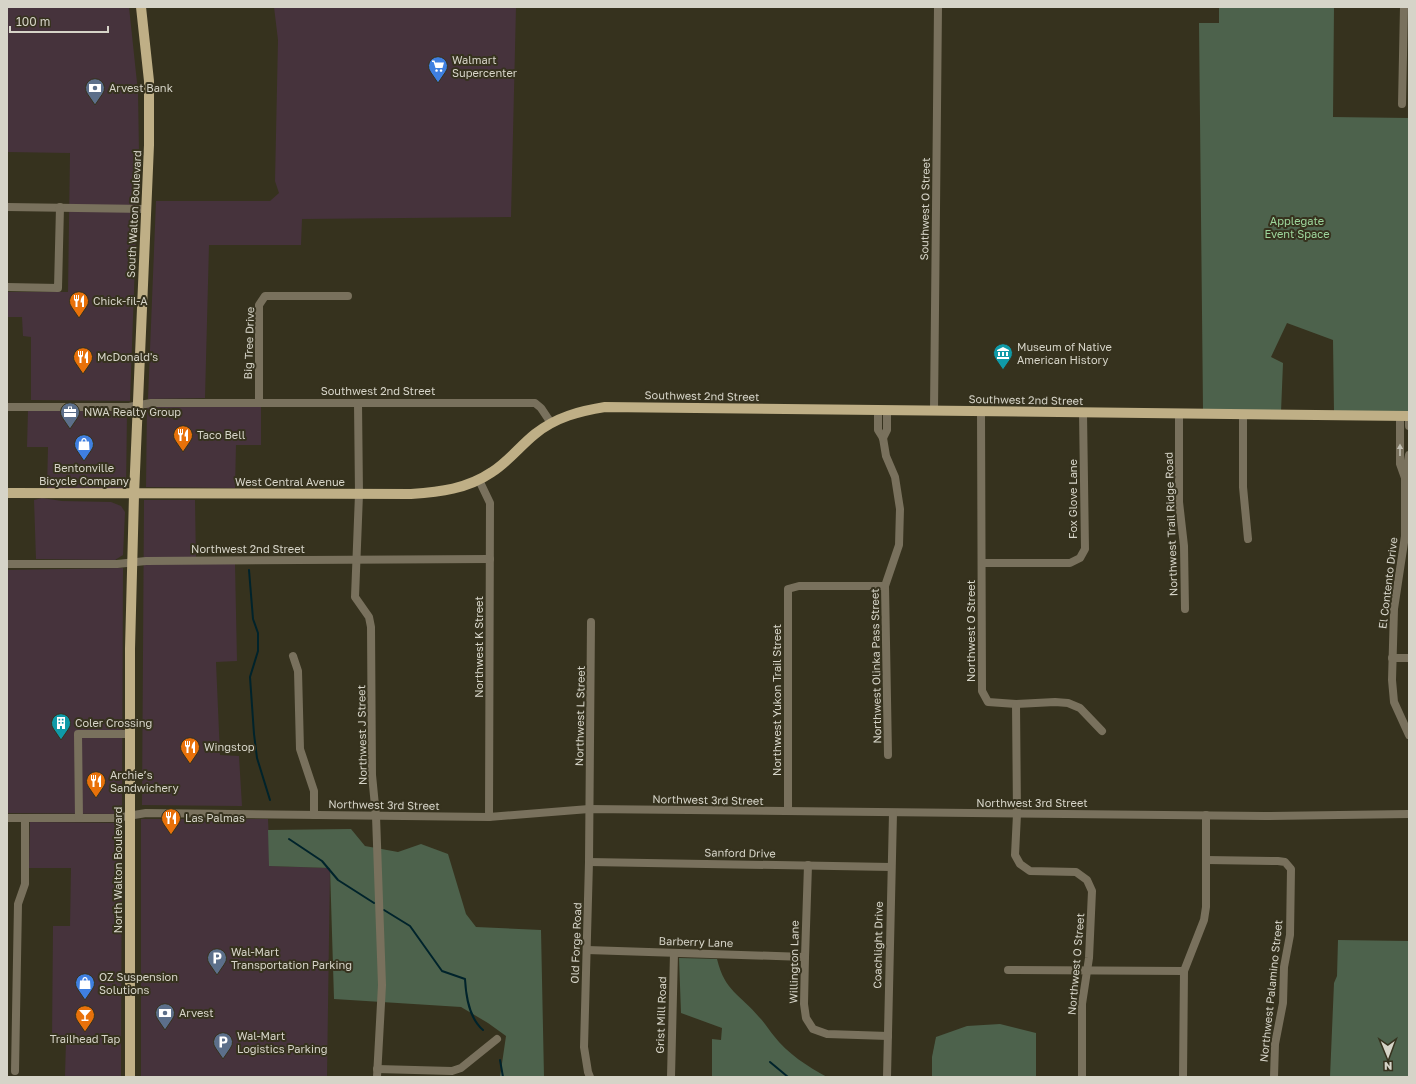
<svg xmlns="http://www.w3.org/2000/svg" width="1416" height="1084" font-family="'Golos Text',sans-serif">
	<rect width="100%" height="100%" fill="#36321e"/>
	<!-- commercial -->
	<g fill="#46333c">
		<path d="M7,7h122l9,85 1,60 -9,249 -99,-1v-63l-8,-1 -1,-19h-15v-25h61l2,-139 -63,-1z"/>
		<path d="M274,7h242l-5,210 -209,2 -1,26h-92l-4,153 -57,1 8,-198h114l9,-8 -4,-12 3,-141z"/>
		<path d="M147,406h114v39h-25l-1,43 -89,-1z"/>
		<path d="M28,410l99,2 -1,78 -79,-1 1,-42h-21z"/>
		<path d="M42,498l20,3 49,1 10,4 4,6 -2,43 -8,5 -79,-1 -2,-59z"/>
		<path d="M144,500h51l1,63 39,1 2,97 -21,1 4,93 19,1 3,50 -100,-1z"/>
		<path d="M123,568l-1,246 -115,-1v-243z"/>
		<path d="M141,819h127l2,47 60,2 -3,209h-186z"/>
		<path d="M30,822l92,1 -1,253h-56l1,-35h-14l1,-115h17l1,-58h-42z"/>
	</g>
	<!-- green -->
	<g fill="#4d624c">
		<path d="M1219,7h115l-1,110 76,1v296l-75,-2 -1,-72 -46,-17 -16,34 12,6 -2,49 -78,-2 -4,-387h20z"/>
		<path d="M351,829l14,17 33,6 23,-8 27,10 18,60 10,13 65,3 3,147h-44l6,-41 -18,-13 -27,-16 -127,-8 -4,-131 -61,-2 -1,-36z"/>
		<path d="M1338,940l71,1v136h-79l4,-94 3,-7z"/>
		<path d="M679,958l38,1c8,33 23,35 42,58 6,6 10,13 15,19 13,17 34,31 53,41h-115v-38l9,1 1,-12 -41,-15z"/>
		<path d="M1000,1024l36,9v44h-104v-20l4,-20 31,-11z"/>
	</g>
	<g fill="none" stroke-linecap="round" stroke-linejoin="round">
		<!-- stream -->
		<g stroke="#00232b" stroke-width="2">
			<path d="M249,570l4,49 5,14v18l-8,26 4,57 3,24 13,42"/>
			<path d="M289,839l33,22 16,19 36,23"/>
			<path d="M384,910l26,16 32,45 23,8c1,18 4,39 18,51"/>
			<path d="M500,1060l3,17"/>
			<path d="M770,1062l18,15"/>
		</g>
		<!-- minor -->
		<g stroke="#79715d" stroke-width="8">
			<path d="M1402,104l2,-97"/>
			<path d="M7,207l140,2"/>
			<path d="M7,287l51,1 2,-81"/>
			<path d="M259,403v-98l6,-9h83"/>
			<path d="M358,403l1,91 -4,103 14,20 2,10 1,148 4,41 6,169 -5,92"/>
			<path d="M7,407h122l22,-4h384l6,5 10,15"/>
			<path d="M878,410v20l5,8 3,18 9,21 5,32 -1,36 -14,41 3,169"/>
			<path d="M934,411l4,-404"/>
			<path d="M981,412l1,279 6,11 28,2 39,-2 13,1 12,5 22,23"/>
			<path d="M1179,414v88l5,44 1,63"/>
			<path d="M1243,414v73l5,52"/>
			<path d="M1400,416v48l5,14 4,-23"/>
			<path d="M1409,416v10"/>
			<path d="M883,438l4,-8v-20"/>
			<path d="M479,480l11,23 -1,314"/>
			<path d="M1409,481l-4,-3v58l-11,73 -2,71 2,22 15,33"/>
			<path d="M983,563h87l10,-5 5,-9 -2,-136"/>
			<path d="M7,564h110l29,-3 344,-2"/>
			<path d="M293,656l5,15 2,78 14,42v24"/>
			<path d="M1392,658h17"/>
			<path d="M1016,704l1,110 -2,41 5,9 10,7 46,1 11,8 5,11 -3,67 -7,46v73"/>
			<path d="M788,811v-222l11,-3h86"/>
			<path d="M7,818h109l30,-5 343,4 100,-8 675,7 145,-2"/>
			<path d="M79,818l-1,-84h52"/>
			<path d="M1207,860l71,1 7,1 6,7 -1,66 -6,32 -1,36 -8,41 -1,33"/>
			<path d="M589,862l302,5"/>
			<path d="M808,865l-3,92 -1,47 2,14 7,11 14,5 61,2"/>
			<path d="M587,950l218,7"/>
			<path d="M1008,970l176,1"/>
			<path d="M377,1069l75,2 9,-3 36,-29"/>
			<path d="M15,1071l3,-167 7,-20v-66"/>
			<path d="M590,1077l-2,-5 -4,-25 5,-185 2,-240"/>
			<path d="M671,1077l3,-124"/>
			<path d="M887,1077l6,-264"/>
			<path d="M1183,1077l1,-106 20,-51 2,-13v-92"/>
		</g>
		<!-- major -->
		<g stroke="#bfaf86" stroke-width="10">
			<path d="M7,493l404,1c29,-2 56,-5 81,-22 16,-10 28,-26 43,-38 21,-17 45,-23 70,-27l804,9"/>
			<path d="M130,1077v-428l4,-154 15,-350v-64l-8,-74"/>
		</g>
	</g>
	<!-- one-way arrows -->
	<defs><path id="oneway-solid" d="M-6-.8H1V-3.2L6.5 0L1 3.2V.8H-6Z"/></defs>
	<use fill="#c3c0b3" href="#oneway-solid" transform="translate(1400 450) rotate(-90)"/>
	<!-- icons -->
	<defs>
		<g id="supermarket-pin" transform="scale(1)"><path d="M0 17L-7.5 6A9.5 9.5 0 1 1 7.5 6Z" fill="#3f7fe0" stroke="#36321e"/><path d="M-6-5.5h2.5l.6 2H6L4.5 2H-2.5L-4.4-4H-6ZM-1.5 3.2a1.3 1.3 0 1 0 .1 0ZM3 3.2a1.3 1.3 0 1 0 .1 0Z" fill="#fff"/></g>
		<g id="bank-pin" transform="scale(1)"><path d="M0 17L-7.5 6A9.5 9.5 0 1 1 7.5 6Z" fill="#5c6f8a" stroke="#36321e"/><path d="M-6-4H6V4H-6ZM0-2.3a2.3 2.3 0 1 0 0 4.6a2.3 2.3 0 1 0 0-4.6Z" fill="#fff"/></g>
		<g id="restaurant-pin" transform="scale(1)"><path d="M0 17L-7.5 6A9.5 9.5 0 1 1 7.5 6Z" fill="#e8710a" stroke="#36321e"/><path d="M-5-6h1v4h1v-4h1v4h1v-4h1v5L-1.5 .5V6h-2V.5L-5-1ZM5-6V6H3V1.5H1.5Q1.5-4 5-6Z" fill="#fff"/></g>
		<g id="museum-pin" transform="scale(1)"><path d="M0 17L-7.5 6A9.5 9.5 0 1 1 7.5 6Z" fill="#0f9aa8" stroke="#36321e"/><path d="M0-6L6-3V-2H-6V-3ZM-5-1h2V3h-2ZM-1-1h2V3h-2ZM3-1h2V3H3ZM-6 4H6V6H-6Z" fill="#fff"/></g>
		<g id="office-pin" transform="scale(1)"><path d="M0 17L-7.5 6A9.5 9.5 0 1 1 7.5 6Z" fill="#5c6f8a" stroke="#36321e"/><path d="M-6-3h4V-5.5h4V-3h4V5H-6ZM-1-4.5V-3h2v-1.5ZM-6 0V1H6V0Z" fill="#fff"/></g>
		<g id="shop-pin" transform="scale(1)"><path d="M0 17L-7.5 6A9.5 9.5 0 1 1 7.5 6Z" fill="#3f7fe0" stroke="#36321e"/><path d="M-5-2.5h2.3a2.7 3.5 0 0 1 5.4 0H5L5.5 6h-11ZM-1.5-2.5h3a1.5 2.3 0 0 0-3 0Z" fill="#fff"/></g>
		<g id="building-pin" transform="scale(1)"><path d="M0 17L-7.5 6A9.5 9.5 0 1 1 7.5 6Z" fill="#0f9aa8" stroke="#36321e"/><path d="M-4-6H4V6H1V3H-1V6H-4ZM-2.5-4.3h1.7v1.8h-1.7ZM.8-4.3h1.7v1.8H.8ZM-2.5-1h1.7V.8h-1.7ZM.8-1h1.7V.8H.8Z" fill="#fff"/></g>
		<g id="parking-pin" transform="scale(1)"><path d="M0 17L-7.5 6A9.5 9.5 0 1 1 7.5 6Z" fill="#5c6f8a" stroke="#36321e"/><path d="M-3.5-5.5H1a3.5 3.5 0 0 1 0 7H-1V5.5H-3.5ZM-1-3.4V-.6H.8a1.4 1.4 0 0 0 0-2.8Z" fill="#fff"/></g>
		<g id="bar-pin" transform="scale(1)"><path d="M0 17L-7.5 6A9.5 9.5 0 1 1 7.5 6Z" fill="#e8710a" stroke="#36321e"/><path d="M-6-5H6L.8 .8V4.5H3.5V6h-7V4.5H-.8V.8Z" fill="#fff"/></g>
	</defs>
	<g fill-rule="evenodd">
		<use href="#supermarket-pin" x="438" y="66"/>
		<use href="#bank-pin" x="95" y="88"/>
		<use href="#restaurant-pin" x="79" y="301"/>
		<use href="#museum-pin" x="1003" y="353"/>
		<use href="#restaurant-pin" x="83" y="357"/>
		<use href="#office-pin" x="70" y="412"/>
		<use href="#restaurant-pin" x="183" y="435"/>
		<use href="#shop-pin" x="84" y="444"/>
		<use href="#building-pin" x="61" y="723"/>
		<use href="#restaurant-pin" x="190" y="747"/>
		<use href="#restaurant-pin" x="96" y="781"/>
		<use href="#restaurant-pin" x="171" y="818"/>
		<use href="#parking-pin" x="217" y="958"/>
		<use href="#shop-pin" x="85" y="983"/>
		<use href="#bank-pin" x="165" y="1013"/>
		<use href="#bar-pin" x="85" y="1015"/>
		<use href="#parking-pin" x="223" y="1042"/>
	</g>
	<g text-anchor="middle" stroke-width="4" stroke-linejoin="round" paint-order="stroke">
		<!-- poi labels -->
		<g font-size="11" fill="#d6d4c8" stroke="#36321e" text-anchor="start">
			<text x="452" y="64">Walmart<tspan x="452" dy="13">Supercenter</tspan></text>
			<text x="109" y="92">Arvest Bank</text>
			<text x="93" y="305">Chick-fil-A</text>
			<text x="1017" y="351">Museum of Native<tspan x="1017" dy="13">American History</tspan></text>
			<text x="97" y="361">McDonald's</text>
			<text x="84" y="416">NWA Realty Group</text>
			<text x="197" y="439">Taco Bell</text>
			<text x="84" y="472" text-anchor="middle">Bentonville<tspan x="84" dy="13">Bicycle Company</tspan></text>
			<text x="75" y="727">Coler Crossing</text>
			<text x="204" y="751">Wingstop</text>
			<text x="110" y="779">Archie’s<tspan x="110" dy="13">Sandwichery</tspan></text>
			<text x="185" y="822">Las Palmas</text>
			<text x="231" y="956">Wal-Mart<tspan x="231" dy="13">Transportation Parking</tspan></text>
			<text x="99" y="981">OZ Suspension<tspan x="99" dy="13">Solutions</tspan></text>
			<text x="179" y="1017">Arvest</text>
			<text x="237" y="1040">Wal-Mart<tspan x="237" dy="13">Logistics Parking</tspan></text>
			<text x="85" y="1043" text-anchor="middle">Trailhead Tap</text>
		</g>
		<!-- street labels -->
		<g font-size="11" fill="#d6d4c8" stroke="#36321e">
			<text transform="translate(925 209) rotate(-89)" y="4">Southwest O Street</text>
			<text transform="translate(134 214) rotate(-87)" y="4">South Walton Boulevard</text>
			<text transform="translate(249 343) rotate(-88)" y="4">Big Tree Drive</text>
			<text x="378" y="395">Southwest 2nd Street</text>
			<text transform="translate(702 396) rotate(1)" y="4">Southwest 2nd Street</text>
			<text transform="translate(1026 400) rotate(1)" y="4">Southwest 2nd Street</text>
			<text x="290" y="486">West Central Avenue</text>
			<text transform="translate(1073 499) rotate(-90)" y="4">Fox Glove Lane</text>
			<text transform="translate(1171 524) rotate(-92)" y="4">Northwest Trail Ridge Road</text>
			<text x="248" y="553">Northwest 2nd Street</text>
			<text transform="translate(1388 583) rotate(-83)" y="4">El Contento Drive</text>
			<text transform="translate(971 631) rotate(-90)" y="4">Northwest O Street</text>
			<text transform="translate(479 647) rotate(-90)" y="4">Northwest K Street</text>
			<text transform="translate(876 666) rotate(-91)" y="4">Northwest Olinka Pass Street</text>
			<text transform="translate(777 700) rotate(-90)" y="4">Northwest Yukon Trail Street</text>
			<text transform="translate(580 716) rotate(-89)" y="4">Northwest L Street</text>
			<text transform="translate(362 735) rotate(-91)" y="4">Northwest J Street</text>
			<text transform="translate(708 800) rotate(1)" y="4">Northwest 3rd Street</text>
			<text x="1032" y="807">Northwest 3rd Street</text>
			<text transform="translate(384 805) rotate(1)" y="4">Northwest 3rd Street</text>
			<text transform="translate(740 853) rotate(1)" y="4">Sanford Drive</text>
			<text transform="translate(118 870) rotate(-90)" y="4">North Walton Boulevard</text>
			<text transform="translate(696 942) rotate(2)" y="4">Barberry Lane</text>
			<text transform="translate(576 943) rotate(-88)" y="4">Old Forge Road</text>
			<text transform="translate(878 945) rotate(-89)" y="4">Coachlight Drive</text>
			<text transform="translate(794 962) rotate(-89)" y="4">Willington Lane</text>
			<text transform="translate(1076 964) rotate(-85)" y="4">Northwest O Street</text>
			<text transform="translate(1271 991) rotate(-84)" y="4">Northwest Palamino Street</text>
			<text transform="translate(661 1015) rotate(-88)" y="4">Grist Mill Road</text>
		</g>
		<!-- park labels -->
		<g font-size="11" fill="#9dd69c" stroke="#36321e">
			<text x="1297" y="225">Applegate<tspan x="1297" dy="13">Event Space</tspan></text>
		</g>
	</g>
	<!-- border -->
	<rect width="1416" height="1084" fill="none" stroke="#d6d4c8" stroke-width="16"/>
	<!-- north arrow -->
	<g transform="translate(1388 1056) rotate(179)" stroke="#36321e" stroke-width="3" paint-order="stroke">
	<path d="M0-3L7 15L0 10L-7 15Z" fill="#d6d4c8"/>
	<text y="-6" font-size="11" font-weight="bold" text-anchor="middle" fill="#d6d4c8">N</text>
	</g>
	<!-- scale -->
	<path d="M10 26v6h98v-6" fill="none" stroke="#d6d4c8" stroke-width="2"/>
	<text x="16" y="26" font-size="12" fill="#d6d4c8" stroke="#36321e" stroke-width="3" paint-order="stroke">100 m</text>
</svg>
